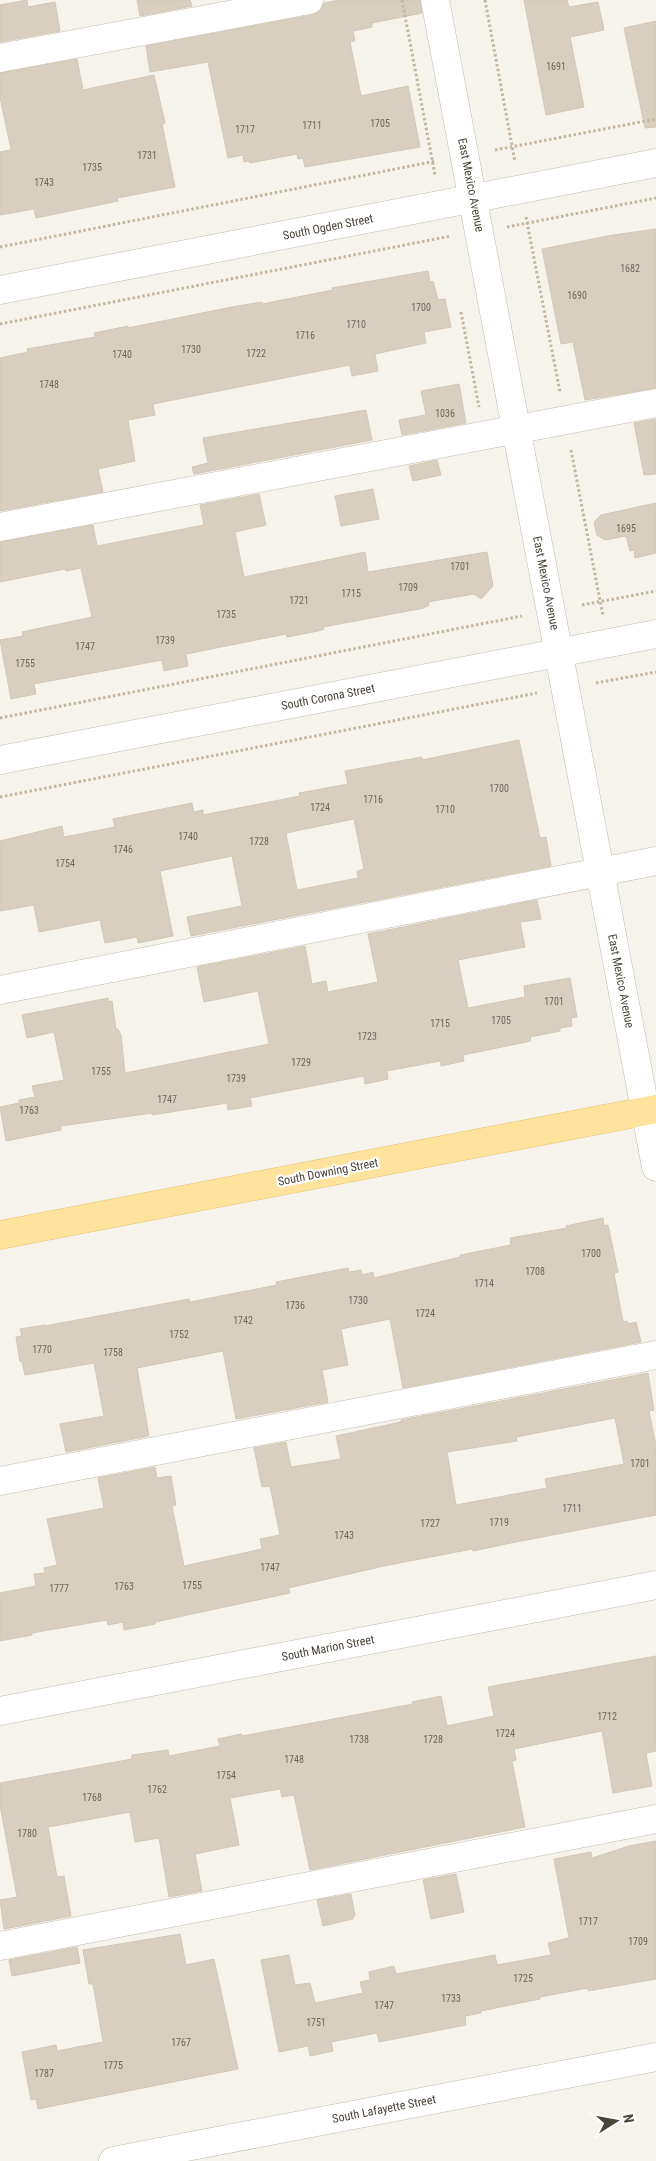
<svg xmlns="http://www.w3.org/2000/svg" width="656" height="2161" font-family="'Roboto Condensed',sans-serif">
	<rect width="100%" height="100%" fill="#f6f3ec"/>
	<!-- building -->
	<g fill="#d8cfc1" stroke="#d3c7b4" fill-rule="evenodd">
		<path d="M27,0l1,7 27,-5 5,29 -60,11v-37z"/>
		<path d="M137,0h53l2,6 -52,10z"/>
		<path d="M339,0h81l2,13 -50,10v4l-19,4 2,10 -5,1 11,54 47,-10 12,61 -115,20 -2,-9 -5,1 -1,-5 -47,9 -1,-2 -5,1 -1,-7 -15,3 -20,-96 -58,10 -4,-26 166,-31 8,-4 4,-8z"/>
		<path d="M524,0h43l2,7 29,-5 6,28 -34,7 14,70 -38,8z"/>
		<path d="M656,21v106l-11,1 -21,-100z"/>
		<path d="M77,59l6,31 71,-15 11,48 -3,1 13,63 -58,11 1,3 -82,17 -2,-9 -34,6v-63l11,-2 -11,-53v-24z"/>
		<path d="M656,229v159l-71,12 -12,-58 -12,2 -19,-95 71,-14z"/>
		<path d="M428,271l2,11 3,-1 5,19 7,-1 6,28 -27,5 2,11 -51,11 3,17 -26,5 -2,-11 -197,39 2,11 -27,5 7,41 -37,8 5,23 -103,19v-153l28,-6 -1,-3 68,-12 -1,-4 34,-7v2l104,-21 30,-5v2l71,-14 -1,-2z"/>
		<path d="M459,384l7,39 -64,12 -3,-15 27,-5 -5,-24z"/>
		<path d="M366,410l6,30 -178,34 -2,-7 16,-4 -5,-25z"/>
		<path d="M656,419v55l-12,1 -10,-52z"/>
		<path d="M437,460l4,15 -28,6 -4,-15z"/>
		<path d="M373,489l6,30 -38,7 -6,-30z"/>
		<path d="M259,494l7,31 -31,7 9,45 121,-25 3,20 119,-20 6,34 -12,13 -7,-5 -46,8 1,3 -5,3 -101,19 1,2 -6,2 -31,6 -1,-3 -100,20 2,12 -24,5 -2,-11 -128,24 2,10 -25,5 -11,-59 23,-4 -1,-4 70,-15 -11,-49 -15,3 -1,-2 -65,13v-40l93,-17 4,21 107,-21 -4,-20z"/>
		<path d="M656,503v50l-21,5 -1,-8 -4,1 -4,-15 -21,4 -8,-5 -3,-13 7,-7z"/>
		<path d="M519,740l21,98 6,-1 5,29 -360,70 -4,-19 55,-11 -10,-50 -72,15 13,65 -35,7 -1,-6 -32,6 -5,-23 -61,12 -5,-27 -34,6v-70l62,-15 2,11 51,-10 -2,-8 79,-16 2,9 9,-2v5l97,-19 -1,-3 49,-9 -3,-13 77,-14v3zM354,819l10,50 -7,2 1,7 -61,12 -11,-57z"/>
		<path d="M537,900l4,19 -21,3 5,25 -67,13 10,48 57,-11 -1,-11 46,-8 7,39 -6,1 1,8 -12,2v3l-30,6 1,4 -68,14 1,6 -23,5 -1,-5 -53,10 1,8 -23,5 -1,-8 -114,22 2,8 -24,4 -1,-7 -75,12v-2l-91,13v4l-55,11 -6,-34 19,-4v-3l16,-3 -3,-11 32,-6 -10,-48 -27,6 -5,-23 86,-17 1,4 3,-1 4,28h2l3,6 4,38 144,-29 -11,-53 -54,11 -7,-35 108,-21 7,38 14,-3 2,11 50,-10 -10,-48z"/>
		<path d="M603,1218l1,8 4,-1 10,47 -4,1 9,49 4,-1 1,3 8,-2 5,20 -238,46 -13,-69 -49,10 7,36 -26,5 6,32 -92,17 -13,-68 -86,17 12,68 -83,16 -6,-28 44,-8 -10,-53 -69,12 -3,-14 -2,1 -4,-25 6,-1 -2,-7 25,-4v1l144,-27 1,3 87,-17 -1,-3 72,-14 1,4 12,-2 1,5 11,-3 1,6 86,-21v-2l51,-10 -1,-7 57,-10 -1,-2z"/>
		<path d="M648,1373l6,37 -5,1 7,34v70l-150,29 -33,7 -1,-2 -88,17 -96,22 2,5 -135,29v2l-31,6 -1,-8 -15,3 -1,-5 -75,13v2l-32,6v-48l36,-7 -2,-12 11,-1 -1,-5 13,-3 -10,-46 57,-11 -6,-30 57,-11 2,11 14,-2 5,29 -4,1 12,60 78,-17 -2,-10 20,-4 -10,-49 -8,1 -8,-39 32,-6 5,25 50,-8 -5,-23 65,-14v-2zM615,1418l9,46 -79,15 2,9 -91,17 -9,-53 70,-11 -1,-4z"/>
		<path d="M656,1656v95l-10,2 6,33 -39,7 -11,-62 -88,18 2,11 -4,1 13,66 -215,43 -16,-75 -12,2 -2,-8 -50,9 9,47 -44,9 7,37 -33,6 -10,-59 -24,4 -5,-30 -82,15 9,50 7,-1 7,40 -67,13 -4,-29 17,-3 -17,-92v-22l132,-24v-4l36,-5 1,6 51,-10 -2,-7 23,-5 1,2 65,-12 106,-20 -1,-2 29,-6 6,30 47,-10 -6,-29z"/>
		<path d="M656,1841v138l-68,12v-3l-48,9v2l-59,12v2l-16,3 1,9 -87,17 -2,-9 -46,9 2,9 -23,5 -2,-10 -29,6 -18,-92 28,-5 6,30 15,-2 5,20 48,-10 -3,-11 10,-2 -1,-8 25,-6 2,8 99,-19 2,10 54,-10 -3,-12 21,-5 -15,-79 37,-7 1,6 37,-12z"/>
		<path d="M456,1874l8,38 -33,7 -8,-39z"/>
		<path d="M351,1894l4,22h-2v3l-30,7 -6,-26z"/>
		<path d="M180,1934l6,31 28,-6 24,110 -200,40 -2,-10 -5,1 -9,-48 34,-7 1,6 46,-9 -10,-58h-4l-6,-34z"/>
		<path d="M77,1947l3,16 -68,13 -3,-16z"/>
	</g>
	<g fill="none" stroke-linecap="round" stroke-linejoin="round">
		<!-- minor casing -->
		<g stroke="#c2bbae" stroke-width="29">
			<g id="minor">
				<path d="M435,0l221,1167"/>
				<path d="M0,58l309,-58"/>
				<path d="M0,290l656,-127"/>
				<path d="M0,527l656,-124"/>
				<path d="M0,760l656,-126"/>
				<path d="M0,990l656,-129"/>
				<path d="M0,1481l656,-126"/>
				<path d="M0,1711l656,-126"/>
				<path d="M0,1946l656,-127"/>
				<path d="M113,2161l543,-104"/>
			</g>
		</g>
		<!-- major casing -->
		<g stroke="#e6c16a" stroke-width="29">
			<path id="major" d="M0,1235l656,-126"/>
		</g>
		<!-- path -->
		<g stroke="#c4b79f" stroke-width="3" stroke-dasharray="2.5 2.5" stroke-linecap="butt">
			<path d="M402,0l33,175"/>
			<path d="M485,0l30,162"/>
			<path d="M495,150l161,-31"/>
			<path d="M526,217l34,175"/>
			<path d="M507,227l149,-29"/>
			<path d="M0,247l436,-86"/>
			<path d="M461,312l18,95"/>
			<path d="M0,324l451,-88"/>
			<path d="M571,450l32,166"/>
			<path d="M582,605l74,-14"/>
			<path d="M596,683l60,-11"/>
			<path d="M0,718l522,-102"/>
			<path d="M0,797l537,-104"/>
		</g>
		<!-- minor -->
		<use href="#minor" stroke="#fff" stroke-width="28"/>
		<!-- major -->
		<use href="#major" stroke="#ffe39c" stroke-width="28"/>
	</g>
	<g text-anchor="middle" stroke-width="4.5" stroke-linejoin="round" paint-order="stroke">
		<!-- number labels -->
		<g font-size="10" fill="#6e675b">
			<text x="556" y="70">1691</text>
			<text x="380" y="127">1705</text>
			<text x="312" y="129">1711</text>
			<text x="245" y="133">1717</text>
			<text x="147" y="159">1731</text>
			<text x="92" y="171">1735</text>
			<text x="44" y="186">1743</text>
			<text x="630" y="272">1682</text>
			<text x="577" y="299">1690</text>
			<text x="421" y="311">1700</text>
			<text x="356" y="328">1710</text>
			<text x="305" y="339">1716</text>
			<text x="191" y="353">1730</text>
			<text x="256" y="357">1722</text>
			<text x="122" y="358">1740</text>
			<text x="49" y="388">1748</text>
			<text x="445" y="417">1036</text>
			<text x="626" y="532">1695</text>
			<text x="460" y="570">1701</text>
			<text x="408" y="591">1709</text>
			<text x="351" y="597">1715</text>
			<text x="299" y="604">1721</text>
			<text x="226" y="618">1735</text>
			<text x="165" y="644">1739</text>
			<text x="85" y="650">1747</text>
			<text x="25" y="667">1755</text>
			<text x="499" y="792">1700</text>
			<text x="373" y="803">1716</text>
			<text x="320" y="811">1724</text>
			<text x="445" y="813">1710</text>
			<text x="188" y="840">1740</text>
			<text x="259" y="845">1728</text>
			<text x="123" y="853">1746</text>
			<text x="65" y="867">1754</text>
			<text x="554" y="1005">1701</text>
			<text x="501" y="1024">1705</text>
			<text x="440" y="1027">1715</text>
			<text x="367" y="1040">1723</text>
			<text x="301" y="1066">1729</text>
			<text x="101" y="1075">1755</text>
			<text x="236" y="1082">1739</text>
			<text x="167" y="1103">1747</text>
			<text x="29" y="1114">1763</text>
			<text x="591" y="1257">1700</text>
			<text x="535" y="1275">1708</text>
			<text x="484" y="1287">1714</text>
			<text x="358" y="1304">1730</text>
			<text x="295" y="1309">1736</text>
			<text x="425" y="1317">1724</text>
			<text x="243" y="1324">1742</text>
			<text x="179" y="1338">1752</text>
			<text x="42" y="1353">1770</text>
			<text x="113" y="1356">1758</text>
			<text x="640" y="1467">1701</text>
			<text x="572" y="1512">1711</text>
			<text x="499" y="1526">1719</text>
			<text x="430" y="1527">1727</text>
			<text x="344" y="1539">1743</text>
			<text x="270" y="1571">1747</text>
			<text x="192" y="1589">1755</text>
			<text x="124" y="1590">1763</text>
			<text x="59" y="1592">1777</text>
			<text x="607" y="1720">1712</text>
			<text x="505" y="1737">1724</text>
			<text x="359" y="1743">1738</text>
			<text x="433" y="1743">1728</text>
			<text x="294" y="1763">1748</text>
			<text x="226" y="1779">1754</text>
			<text x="157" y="1793">1762</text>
			<text x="92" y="1801">1768</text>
			<text x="27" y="1837">1780</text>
			<text x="588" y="1925">1717</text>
			<text x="638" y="1945">1709</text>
			<text x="523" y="1982">1725</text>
			<text x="451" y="2002">1733</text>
			<text x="384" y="2009">1747</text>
			<text x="316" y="2026">1751</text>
			<text x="181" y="2046">1767</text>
			<text x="113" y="2069">1775</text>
			<text x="44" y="2077">1787</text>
		</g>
		<!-- street labels -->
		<g font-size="12" fill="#4b4439" stroke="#fff">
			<text transform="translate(471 185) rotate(79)" y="4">East Mexico Avenue</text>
			<text transform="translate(328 227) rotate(-11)" y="4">South Ogden Street</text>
			<text transform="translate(546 583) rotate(79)" y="4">East Mexico Avenue</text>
			<text transform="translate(328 697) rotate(-11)" y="4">South Corona Street</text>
			<text transform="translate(621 981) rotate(79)" y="4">East Mexico Avenue</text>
			<text transform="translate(328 1172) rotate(-11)" y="4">South Downing Street</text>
			<text transform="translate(328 1648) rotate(-11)" y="4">South Marion Street</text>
			<text transform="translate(384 2109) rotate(-11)" y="4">South Lafayette Street</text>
		</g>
	</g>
	<!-- north arrow -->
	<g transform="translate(616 2121) rotate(79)" stroke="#ffffff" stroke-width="4" paint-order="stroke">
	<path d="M0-4L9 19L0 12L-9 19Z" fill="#4b4439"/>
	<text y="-8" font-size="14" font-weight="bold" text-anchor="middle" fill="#4b4439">N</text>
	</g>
</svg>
